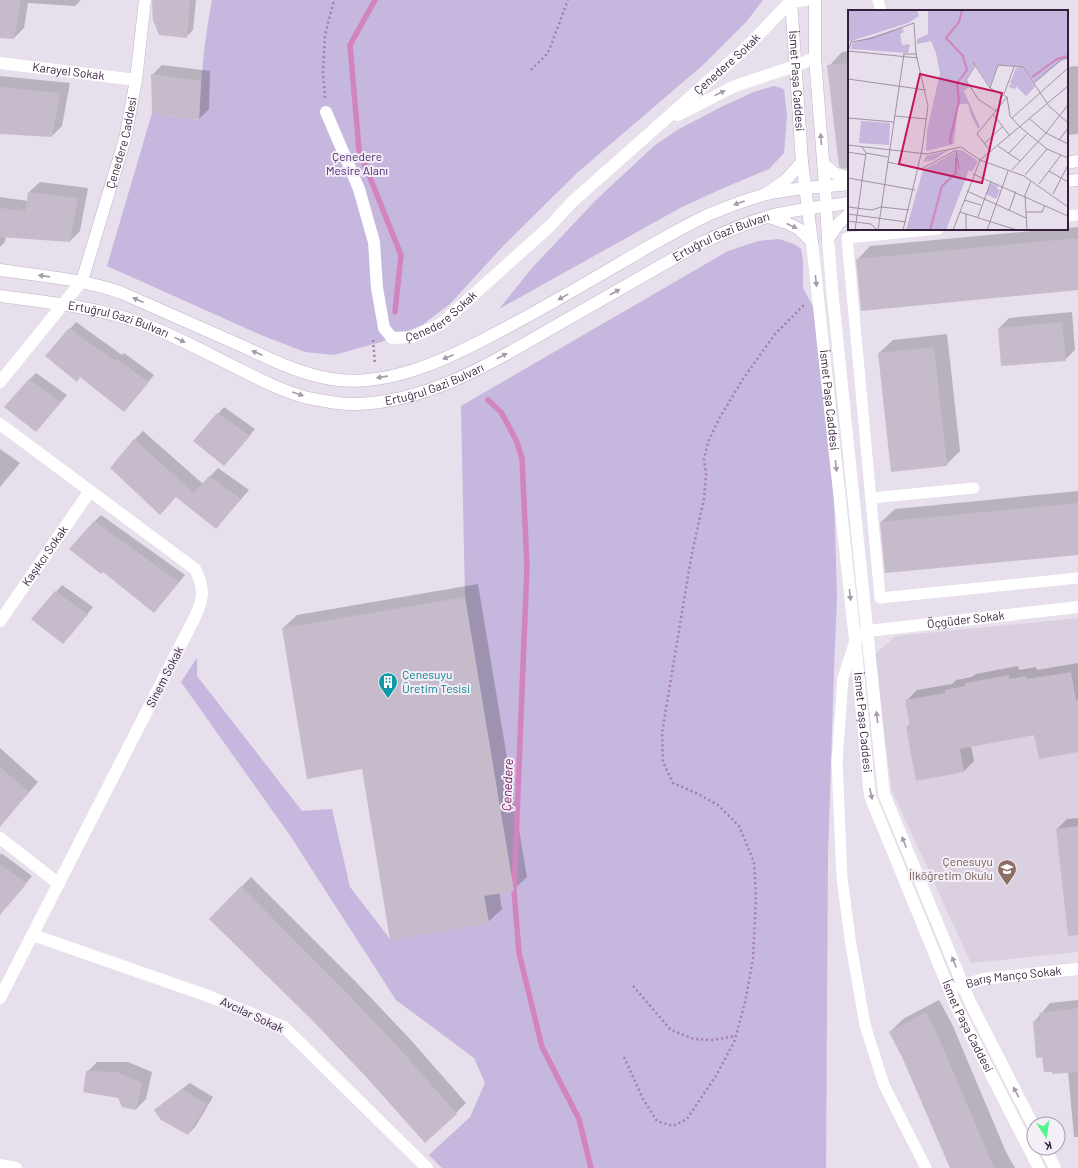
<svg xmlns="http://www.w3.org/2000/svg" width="1078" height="1168" font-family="Barlow,sans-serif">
	<rect width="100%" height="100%" fill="#e7dfeb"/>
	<!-- built -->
	<path fill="#dad0df" d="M1078,618v334l-107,11 -79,-172 -19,-135 23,-20z"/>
	<!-- green -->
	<g fill="#c5b7dd">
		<path d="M212,0h551l-16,21 -44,44 -125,107 -74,73 -54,59 -28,21 -38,16 -50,14 -29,-3 -44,-17 -154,-69 45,-153 47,7c2,-41 5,-80 13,-120z"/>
		<path d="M774,86l10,3 3,27 -3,37 -15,16 -50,21 -39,18 -181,101 33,-41 64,-68 59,-55 24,-16 44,-23 31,-14z"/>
		<path d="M779,239l15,5 7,5 2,12v27l12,22 19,186 3,100 -3,74 -6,184 -2,314h-384l-13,-13 41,-38 15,-34 -11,-25 -78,-58 -107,-166 -108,-152 16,-24v18l105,135 30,-2 18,78 40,52 99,-16 -5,-27 -19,-299 -4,-191 267,-155 30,-10z"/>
	</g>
	<!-- shadow -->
	<g fill="#0003">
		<path d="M0,0h81l-6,6 -47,-3 -4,25 -10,10 -14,-1z"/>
		<path d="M153,0h43l-3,30 -7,7z"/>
		<path d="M849,51v104l-20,-89 13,-14z"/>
		<path d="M162,65l48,6 -1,38 -10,10 -47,-44z"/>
		<path d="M1078,66v68l-11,1v-68z"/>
		<path d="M0,76l70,7 -8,43 -10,10 -52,-5z"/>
		<path d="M40,182l48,6 -8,43 -10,10 -64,-5 -1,6 -5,5v-50l28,4 1,-9z"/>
		<path d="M1078,227v62l-221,-29 13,-14 183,-17h14v-1z"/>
		<path d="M1072,312l3,38 -10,10 -66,-32 10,-10z"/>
		<path d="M76,322l46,33 2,-2 30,22 -24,29 -49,-28 -11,-47z"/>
		<path d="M947,334l13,117 -14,14 -67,-112 14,-13z"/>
		<path d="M36,373l31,22 -31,36 -7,-51z"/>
		<path d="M224,407l31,22 -24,29 -37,-17z"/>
		<path d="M143,431l60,53 15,-16 31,22 -33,38 -40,-32 -16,18 -26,-74z"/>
		<path d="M0,449l20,14 -20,24z"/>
		<path d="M1078,491v63l-197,-32 14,-13z"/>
		<path d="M101,515l84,60 -25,30 -66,-83z"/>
		<path d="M478,584l49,293 -14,13 -14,2 3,17 -14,13 -126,-154 -79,-140 14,-13z"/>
		<path d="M62,585l31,22 -24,30 -13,-45z"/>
		<path d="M1078,663v88l-43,-17 -64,12 3,15 -10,10 -57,-44 4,-3 -4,-24 10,-10 35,-6 4,-4 16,-3 4,-3 42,-8 1,4 17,-3 1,3z"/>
		<path d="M0,748l38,34 -34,39 -4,-3z"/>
		<path d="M1078,818v105l-21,-94 10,-10z"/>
		<path d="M1,853l31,23 -24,29 -8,6v-56z"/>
		<path d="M251,877l103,103 55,58 57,65 -10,10 -87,-34 -56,-60 -102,-100z"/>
		<path d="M939,1000l13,24 54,128 9,16h-64l-48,-111 -13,-25 13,-13z"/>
		<path d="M1078,1000v137h-4l-6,-65 -25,-16 -9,-34 16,-19z"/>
		<path d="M97,1062h31l24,10 -6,27 -10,10 -17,-12 -32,-25z"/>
		<path d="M190,1083l23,14 -18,30 -7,7 -33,-23 7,-7z"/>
	</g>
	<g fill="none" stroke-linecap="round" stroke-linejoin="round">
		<!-- stream -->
		<g stroke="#d284be" stroke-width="5.5">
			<path d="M375,0l-25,45 9,105 42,105 -6,57"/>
			<path d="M488,400l13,12 15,28 6,18 5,109 -13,324 5,62 23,94 37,72 12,49"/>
		</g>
	</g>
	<!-- building -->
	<g fill="#c6bbcb">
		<path d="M0,0h21l-7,39 -14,-1z"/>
		<path d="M152,0h38l-3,38 -28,-3 -6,-15z"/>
		<path d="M849,63v105l-4,1 -6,-2 -12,-102z"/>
		<path d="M151,74l50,7 -2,39 -47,-7z"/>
		<path d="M0,87l60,6 -8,44 -52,-3z"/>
		<path d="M28,192l50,6 -8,44 -70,-5v-29l25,3z"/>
		<path d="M1078,238v52l-217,21 -5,-52z"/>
		<path d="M1062,322l4,39 -65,5 -3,-38z"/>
		<path d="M69,328l46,33 1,-2 33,23 -25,30 -44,-35 -3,5 -32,-26z"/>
		<path d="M934,347l13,119 -56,6 -13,-119z"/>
		<path d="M29,379l32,23 -25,30 -32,-25z"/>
		<path d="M217,413l33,23 -26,30 -31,-25z"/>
		<path d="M134,439l60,54 15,-17 32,23 -25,30 -40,-32 -16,18 -50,-47z"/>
		<path d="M1078,503v52l-193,18 -5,-51z"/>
		<path d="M94,521l85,61 -25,31 -51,-41 -2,2 -32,-25z"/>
		<path d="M55,591l33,23 -25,30 -32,-25z"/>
		<path d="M465,597l49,294 -30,5 5,27 -99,17 -28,-171 -55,10 -25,-151z"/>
		<path d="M1071,672l5,28h2v52l-39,7 -5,-24 -74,14 4,23 -48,9 -10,-54h4l-5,-27 40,-7v-3l20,-4v-3l44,-8v4l17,-3 1,3z"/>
		<path d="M0,767l29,25 -29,35z"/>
		<path d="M1078,826v109l-10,1 -12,-107z"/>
		<path d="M0,864l27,19 -27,32z"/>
		<path d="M241,886l103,104 55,58 58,66 -32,29 -57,-64 -56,-59 -103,-101z"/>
		<path d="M1078,1008v64l-26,2v-2h-8l-2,-15 -6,1 -3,-37h7l-1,-8z"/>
		<path d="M926,1012l13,26 55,130h-44l-48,-111 -13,-25z"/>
		<path d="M86,1071l31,1 25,11 -6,27 -14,-3 -4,-9 -35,-6z"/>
		<path d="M182,1089l25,15 -19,31 -27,-15 -7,-10z"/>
	</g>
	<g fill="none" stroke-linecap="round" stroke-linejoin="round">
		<!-- secondary casing -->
		<g stroke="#c4b2cb" stroke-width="13">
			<g id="secondary">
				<path id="s7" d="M791,0l11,162 10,80"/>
				<path d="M815,0v58l10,128 3,53"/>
				<path d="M823,163l11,10 15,5"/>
				<path d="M1067,163l11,-2"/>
				<path d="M1067,181l11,-1"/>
				<path d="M767,193l19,-13 16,-18"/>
				<path d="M769,217l18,6 12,6 13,13"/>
				<path d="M828,239l11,-16 10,-9"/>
				<path d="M0,270c41,6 83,9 122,23 40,18 80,35 120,53 28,13 58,28 89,33 62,10 129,-26 182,-55 43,-23 85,-48 128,-73 23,-13 45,-26 69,-37 17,-7 35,-14 53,-19 27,-7 58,-8 86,-11"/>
				<path id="s8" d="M82,281l43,-142 11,-59 9,-80"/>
				<path id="s9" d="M0,296c44,6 97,11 138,26 37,13 72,33 107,50 20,10 40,20 63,26 15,3 33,7 49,6 76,-2 144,-47 209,-84 44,-25 88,-50 131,-75 23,-11 46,-21 70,-28 26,-8 55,-10 82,-14"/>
			</g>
		</g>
		<!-- path -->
		<g stroke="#a57eaf" stroke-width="2.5" stroke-dasharray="2 3" stroke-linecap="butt">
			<path d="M531,70l17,-17 20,-53"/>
			<path d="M325,98l-2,-26 2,-37 9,-35"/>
			<path d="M373,340l2,25"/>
			<path d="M633,986l38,44 23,9 18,1 24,-4"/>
			<path d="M624,1057l19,42 14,22 16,5 14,-7 30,-45 17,-32 11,-39 8,-44 3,-63 -2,-34 -15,-36 -21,-21 -20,-11 -25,-11 -10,-21 -1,-29 29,-175 13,-59 2,-25 -2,-15 4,-17 12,-25 23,-38 32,-45 29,-29"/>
		</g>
		<!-- lane -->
		<g stroke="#fff" stroke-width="11">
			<path d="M878,0l3,11"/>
			<path d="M1067,216l11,-1"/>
			<path d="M938,229l-91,9 33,360 198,-20"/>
			<path d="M871,498l103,-10"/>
			<path d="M855,641l-12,37 -6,84 5,115 8,62 15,86 19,60 42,83"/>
		</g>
		<!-- street -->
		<g stroke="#fff" stroke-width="12">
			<path id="s1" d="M0,63l136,17"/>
			<path id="s2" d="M326,112l33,77 15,53 3,46 7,40 8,10 20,-1 29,-13 109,-98 22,-24 175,-155 43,-45 15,-2"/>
			<path d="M678,115l57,-29 60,-20 20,-8"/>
			<path d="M828,239l4,50 52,505 86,208 64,125"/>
			<path id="s3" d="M812,242l43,398 15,156 86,210 83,162"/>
			<path d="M0,382l82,-101"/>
			<path d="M0,424l195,145c11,21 8,32 -2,52l-193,377"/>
			<path id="s4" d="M0,621l90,-130"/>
			<path id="s5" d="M861,636l7,-5 210,-24"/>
			<path d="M0,838l59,46"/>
			<path d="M33,935l178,62 73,30 143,141"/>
			<path id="s6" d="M957,988l26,-9 95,-10"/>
			<path d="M1045,1148l10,20"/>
			<path d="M0,1165l16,3"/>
		</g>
		<!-- secondary -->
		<use href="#secondary" stroke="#fff" stroke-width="12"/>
	</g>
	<!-- one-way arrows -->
	<defs><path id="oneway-solid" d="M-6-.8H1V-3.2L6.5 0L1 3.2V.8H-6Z"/></defs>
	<g fill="#a59aa7">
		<use href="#oneway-solid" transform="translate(720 93) rotate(-26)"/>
		<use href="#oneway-solid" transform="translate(821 139) rotate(-95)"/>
		<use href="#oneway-solid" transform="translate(739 203) rotate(160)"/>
		<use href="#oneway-solid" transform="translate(792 226) rotate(25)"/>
		<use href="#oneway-solid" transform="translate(44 276) rotate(-172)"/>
		<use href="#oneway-solid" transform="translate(816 281) rotate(84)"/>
		<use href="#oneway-solid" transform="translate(615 292) rotate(-30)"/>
		<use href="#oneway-solid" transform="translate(563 297) rotate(151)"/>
		<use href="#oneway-solid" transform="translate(138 300) rotate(-156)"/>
		<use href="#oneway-solid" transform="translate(180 340) rotate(26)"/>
		<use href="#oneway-solid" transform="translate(257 353) rotate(-157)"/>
		<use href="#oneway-solid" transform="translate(502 356) rotate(-28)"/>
		<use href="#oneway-solid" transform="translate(448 357) rotate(157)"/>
		<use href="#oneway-solid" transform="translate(382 377) rotate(172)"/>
		<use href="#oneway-solid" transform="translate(298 394) rotate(19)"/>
		<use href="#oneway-solid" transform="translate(836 466) rotate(84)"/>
		<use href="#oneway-solid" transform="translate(850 595) rotate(84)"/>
		<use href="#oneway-solid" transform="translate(877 717) rotate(-96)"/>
		<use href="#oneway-solid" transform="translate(871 794) rotate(78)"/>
		<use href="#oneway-solid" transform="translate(904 842) rotate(-112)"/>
		<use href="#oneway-solid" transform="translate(954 962) rotate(-112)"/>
		<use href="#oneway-solid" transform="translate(1016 1092) rotate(-117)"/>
	</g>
	<!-- icons -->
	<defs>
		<g id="building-pin" transform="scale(1)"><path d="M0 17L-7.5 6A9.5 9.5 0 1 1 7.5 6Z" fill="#0f9aa8" stroke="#f4eff7"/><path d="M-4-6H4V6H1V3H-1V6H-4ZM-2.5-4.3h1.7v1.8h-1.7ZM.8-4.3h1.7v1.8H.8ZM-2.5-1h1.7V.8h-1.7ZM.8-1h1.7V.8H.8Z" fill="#fff"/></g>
		<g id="school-pin" transform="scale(1)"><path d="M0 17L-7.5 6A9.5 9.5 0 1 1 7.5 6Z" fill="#8d6e63" stroke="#f4eff7"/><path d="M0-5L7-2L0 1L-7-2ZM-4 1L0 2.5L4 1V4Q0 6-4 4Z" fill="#fff"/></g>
	</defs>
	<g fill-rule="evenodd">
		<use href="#building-pin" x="388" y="682"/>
		<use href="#school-pin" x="1007" y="869"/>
	</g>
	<g text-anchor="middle" stroke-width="4" stroke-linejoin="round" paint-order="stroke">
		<!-- street labels -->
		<g font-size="12" fill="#361f3b" stroke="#f4eff7">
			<text dy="4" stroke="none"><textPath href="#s2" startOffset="677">Çenedere Sokak</textPath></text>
			<text dy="4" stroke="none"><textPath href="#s1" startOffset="69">Karayel Sokak</textPath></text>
			<text dy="4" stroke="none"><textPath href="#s7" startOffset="81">İsmet Paşa Caddesi</textPath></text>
			<text dy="4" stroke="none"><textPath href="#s8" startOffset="144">Çenedere Caddesi</textPath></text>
			<text dy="4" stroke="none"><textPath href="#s9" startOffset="781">Ertuğrul Gazi Bulvarı</textPath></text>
			<text dy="4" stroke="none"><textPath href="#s2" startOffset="294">Çenedere Sokak</textPath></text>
			<text dy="4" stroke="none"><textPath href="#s9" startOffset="121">Ertuğrul Gazi Bulvarı</textPath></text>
			<text dy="4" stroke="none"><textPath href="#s9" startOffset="457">Ertuğrul Gazi Bulvarı</textPath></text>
			<text dy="4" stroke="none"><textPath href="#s3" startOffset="159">İsmet Paşa Caddesi</textPath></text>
			<text dy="4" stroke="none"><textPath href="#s4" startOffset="79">Kaşıkcı Sokak</textPath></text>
			<text dy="4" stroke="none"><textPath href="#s5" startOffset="107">Öçgüder Sokak</textPath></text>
			<text transform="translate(165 677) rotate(-63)" y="4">Sinem Sokak</text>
			<text dy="4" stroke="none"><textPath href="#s3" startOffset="483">İsmet Paşa Caddesi</textPath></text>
			<text dy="4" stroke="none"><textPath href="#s6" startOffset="58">Barış Manço Sokak</textPath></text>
			<text transform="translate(252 1015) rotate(25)" y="4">Avcılar Sokak</text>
			<text dy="4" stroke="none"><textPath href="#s3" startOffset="807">İsmet Paşa Caddesi</textPath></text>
		</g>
		<!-- park labels -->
		<g font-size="12" fill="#4d2973" stroke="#f4eff7">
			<text x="357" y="161">Çenedere<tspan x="357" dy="14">Mesire Alanı</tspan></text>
		</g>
		<!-- culture labels -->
		<g font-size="12" fill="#0d838f" stroke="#f4eff7" text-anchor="start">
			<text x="402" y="679">Çenesuyu<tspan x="402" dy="14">Üretim Tesisi</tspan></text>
		</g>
		<!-- education labels -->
		<g font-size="12" fill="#785e54" stroke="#f4eff7" text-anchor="end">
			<text x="993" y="866">Çenesuyu<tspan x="993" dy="14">İlköğretim Okulu</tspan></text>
		</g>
		<!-- water labels -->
		<g font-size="13" font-style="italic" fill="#78185f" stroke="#f4eff7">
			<text transform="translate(507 785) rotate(-88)" y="5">Çenedere</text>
		</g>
	</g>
	<!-- overview -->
	<g transform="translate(848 10)">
		<rect width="220" height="220" fill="#e7dfeb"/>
		<path d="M0,0h69l2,6 -11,7 -60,19zM80,0h140v48l-5,1 -29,24 -11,-16 -25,-2 -8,21 -15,-22 -9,15 3,8 -5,4 16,36 -2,2 -7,-14 -3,-11h-7l-3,2 -4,38 -28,7 1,-21 13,-57 -4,-20 -5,-12 -14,3v-5l11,-5zM54,17l2,5 -4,2 2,11 8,-1 -2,9 -57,-4 1,-6zM174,57l13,20 -9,9 -10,-10 -1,3 -6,-2 1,-3 5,1 -5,-2 6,-15zM13,111l29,2 -1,22 -30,-2zM101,140l-15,10 -11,2 3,-6zM110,140h4l16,11 -6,11 -3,-2 -23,60h-40l17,-60zM143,173l7,3 -1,3 3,1 -4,9 -10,-5z" fill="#c5b7dd"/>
		<path fill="none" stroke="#d284be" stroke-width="2" d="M184,67l25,-18 11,-3M103,134l-1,-5 9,-38 -2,-18 10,-13 -4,-14 -17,-18 13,-16 3,-12M82,220l12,-44 14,-13v-15"/>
		<path fill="none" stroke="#a092a5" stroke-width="1" d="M0,41l3,-9 22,-4 41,-15 2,31 12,52 -6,44M0,41l70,7M55,44h14M125,52l17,26 17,9M127,56l-9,14 12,19 18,12M0,69l78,11M186,73l27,-23 7,-2M142,78l8,-23 25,2 26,39 19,17M156,84l10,-27M159,87l3,19 10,11 27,22 21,9M145,104l17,22M47,106l32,3M0,108l46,4M164,108l56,-50M182,109l16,14 22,11M211,130l9,-12M136,134l19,-18M0,135l79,9 34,-7 19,13 44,16 44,31M150,136l22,15M0,142l18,3M143,142l-14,-18 30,-37M18,143l22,4M160,144l19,-20M39,152l34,7 35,-19 3,19M164,160l34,-37 22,-28M201,161l19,11M125,164l95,42M177,165l22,-26M0,168l67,12M191,174l22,-29M119,181l59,27M205,184l15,-29M116,190l17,5M0,197l24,3 9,-3 28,3M161,201l7,-20M112,202l57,18M178,202h16l3,-7M0,204l58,8M130,207l13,-36M0,211l23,3 6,6M7,220l11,-77 -4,-6M30,220l26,-176M55,220l19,-80M105,220l27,-70 88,-74M118,220v-16M139,220l21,-59M179,220l-2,-35 6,-14"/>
		<path fill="#c2185b" fill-opacity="0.15" stroke="#c2185b" stroke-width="2" d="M72,64l82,19 -20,90 -83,-19z"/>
		<rect width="220" height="220" fill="none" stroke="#361f3b" stroke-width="2"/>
	</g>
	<!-- north arrow -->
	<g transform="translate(1046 1136) rotate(167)"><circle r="19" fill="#f4eff7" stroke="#a89cac"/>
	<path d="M0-3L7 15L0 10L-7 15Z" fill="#51f68a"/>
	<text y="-6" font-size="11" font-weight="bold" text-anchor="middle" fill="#361f3b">K</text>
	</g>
</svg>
